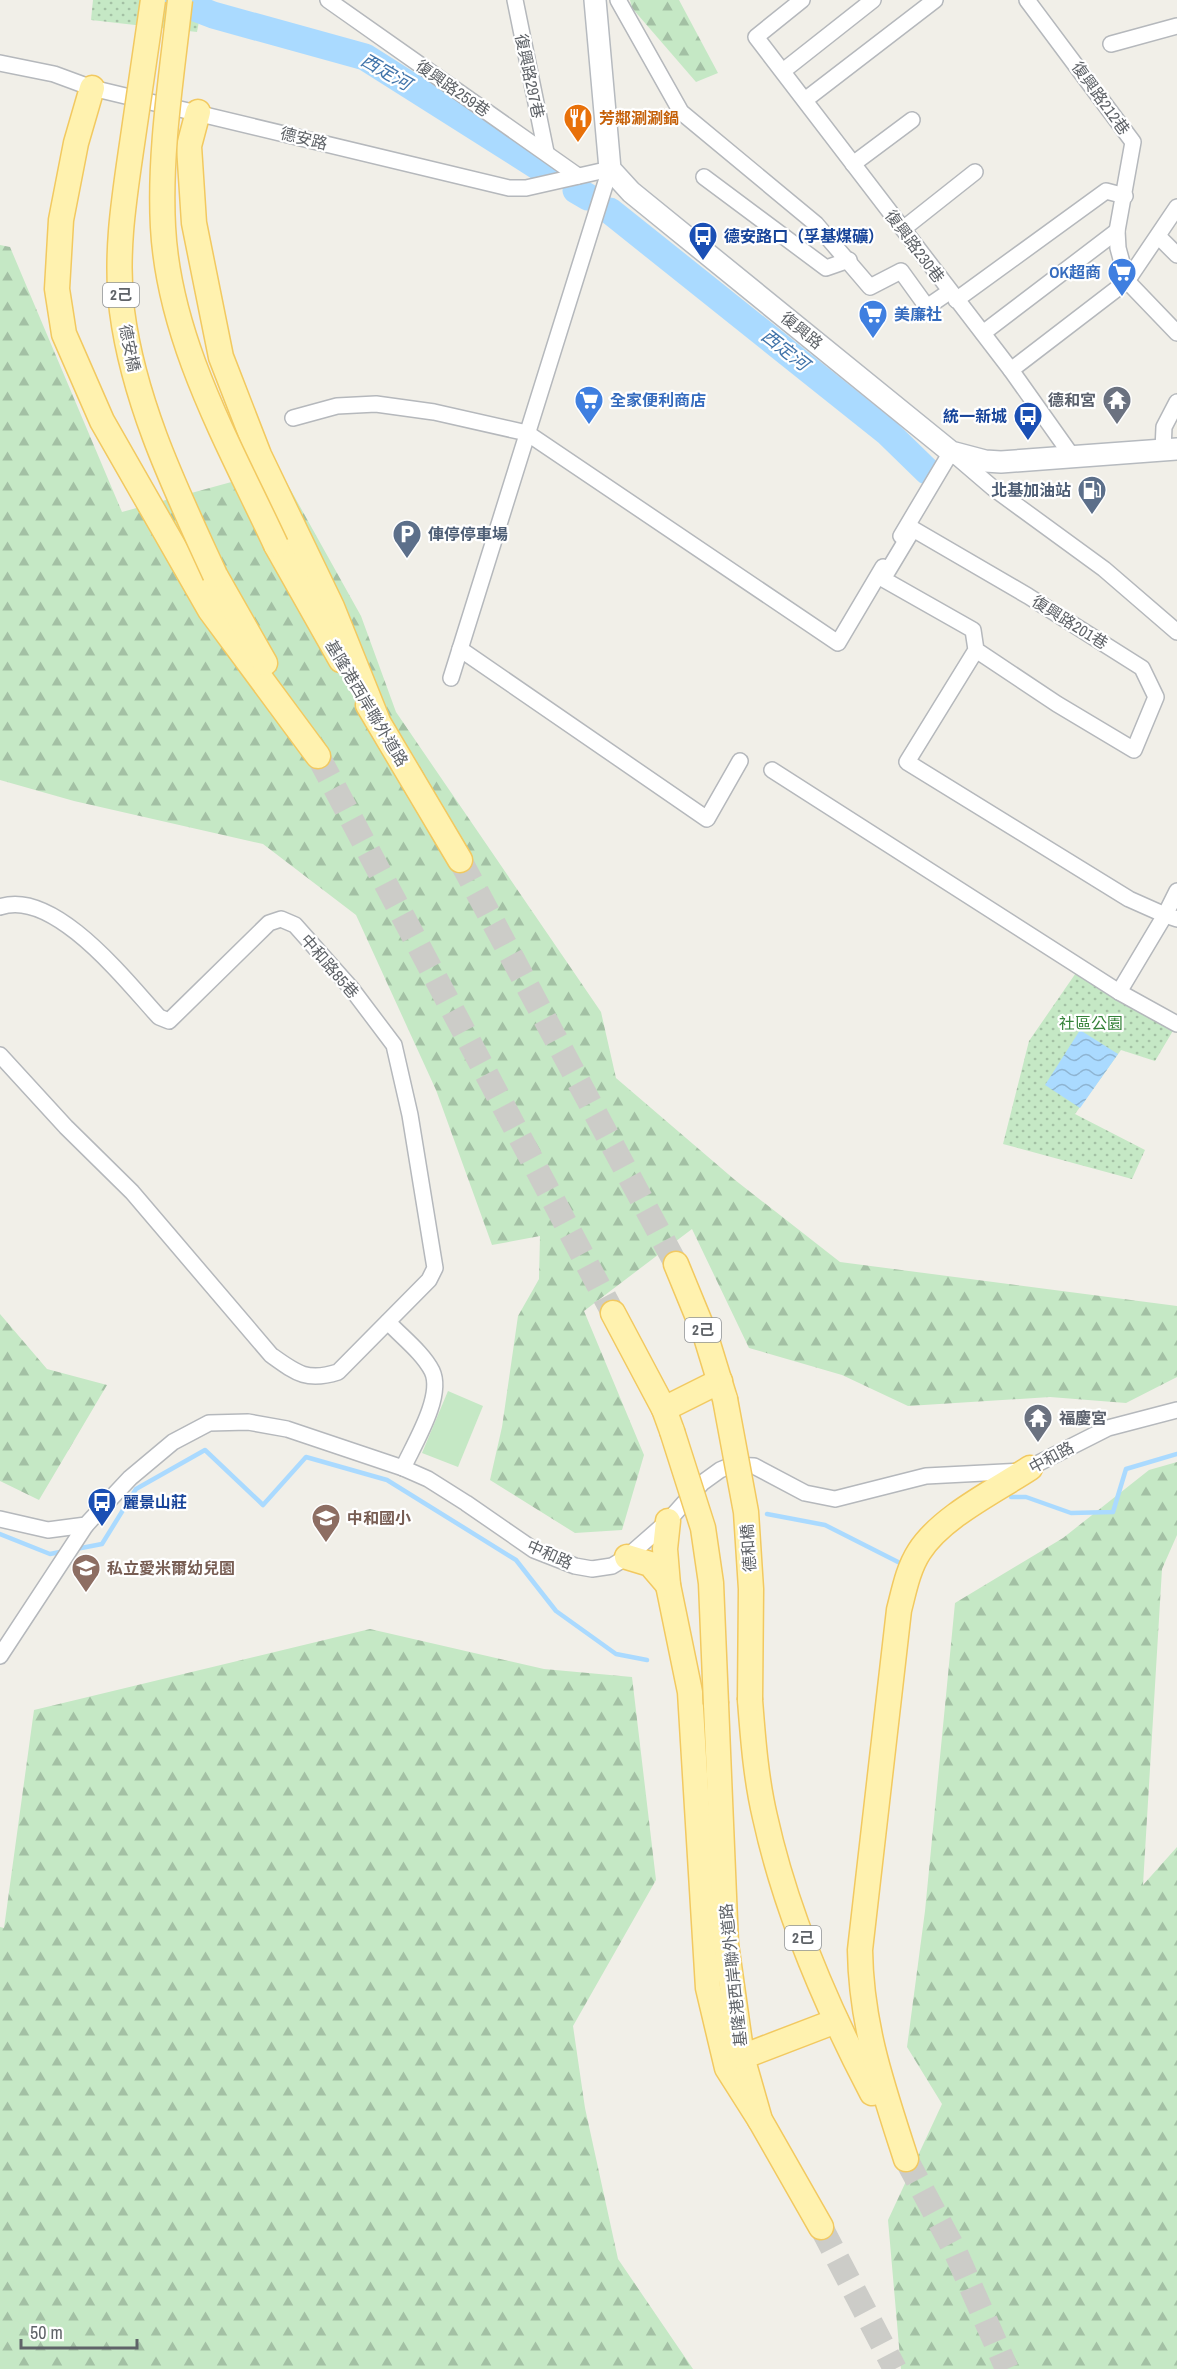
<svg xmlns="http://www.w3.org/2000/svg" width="1177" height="2369" font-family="'Archivo Narrow','Noto Sans TC',sans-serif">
	<defs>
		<pattern id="grass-dots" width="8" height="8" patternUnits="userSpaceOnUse" patternTransform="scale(1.5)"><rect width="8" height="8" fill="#c5e8c5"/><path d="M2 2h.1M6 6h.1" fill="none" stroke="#a3c0a4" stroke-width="1.8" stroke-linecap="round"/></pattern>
		<pattern id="forest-firs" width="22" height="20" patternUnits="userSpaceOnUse" patternTransform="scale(1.5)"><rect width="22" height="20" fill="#c5e8c5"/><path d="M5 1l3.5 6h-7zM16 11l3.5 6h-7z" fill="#a3c0a4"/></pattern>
		<pattern id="water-waves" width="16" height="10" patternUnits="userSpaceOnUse" patternTransform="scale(1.5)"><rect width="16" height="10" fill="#aadaff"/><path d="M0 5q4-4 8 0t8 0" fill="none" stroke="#8eb4d2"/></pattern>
	</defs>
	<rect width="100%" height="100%" fill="#f1efe8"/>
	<!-- grass -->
	<g fill="url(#grass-dots)">
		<path d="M93,0h110l-6,32 -106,-12z"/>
		<path d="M1080,967l97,57 -22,37 -34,-11 -46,64 70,36 -13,29 -129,-35 26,-103z"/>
	</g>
	<!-- forest -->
	<g fill="url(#forest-firs)">
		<path d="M630,0h49l39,73 -22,9 -64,-74z"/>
		<path d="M0,245l10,2 112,265 157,-43 82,147 35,96 205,300 15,66 119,102 105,82 337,44v71l-51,26 -76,-6 -142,9 -66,-31 -93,-27 -57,-119 -108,82 60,144 -22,75 -47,3 -85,-53 12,-53 16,-111 21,-37 1,-43 -48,9 -56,-155 -80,-175 -93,-71 -189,-43 -74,-21z"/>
		<path d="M0,1314l47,55 60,16 -68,115 -39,-19z"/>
		<path d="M1177,1462v73l-15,34 -19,316 34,-38v522h-276l-13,-149 54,-116 -35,-57 18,-136 30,-308 108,-65 86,-68z"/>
		<path d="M370,1629l174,40 88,8 24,203 -83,146 12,82 33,151 75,110h-693v-442l4,1 30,-218z"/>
	</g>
	<!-- garden -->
	<path fill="#c5e8c5" d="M448,1391l35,15 -25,61 -36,-14z"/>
	<!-- water -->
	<path fill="url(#water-waves)" d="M1080,1030l38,24 -38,54 -35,-23z"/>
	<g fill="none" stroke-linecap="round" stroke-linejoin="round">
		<!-- stream -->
		<g stroke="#aadaff" stroke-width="4.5">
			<path d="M1011,1497h15l45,16 42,-1 13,-43 51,-15"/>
			<path d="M767,1514l58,11 75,38"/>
			<path d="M0,1534l50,20 15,-3"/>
			<path d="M76,1549l26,-5 34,-55 69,-39 58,55 43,-48 81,23 129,80 40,51 60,43 31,6"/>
		</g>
		<!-- river -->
		<g stroke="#aadaff" stroke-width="27">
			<path d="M174,0l39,15 152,42 180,114"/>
			<path d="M576,190l12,7"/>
			<path d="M610,211l278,222 39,38"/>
		</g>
		<!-- primary-tunnel -->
		<g stroke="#ccccc8" stroke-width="24" stroke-dasharray="24 12" stroke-linecap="butt">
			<path d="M318,756l295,557"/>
			<path d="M460,860l216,404"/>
			<path d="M906,2159l50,94 51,116"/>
			<path d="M821,2227l74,142"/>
		</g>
		<!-- street casing -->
		<g stroke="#b5b8bc" stroke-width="18">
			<g id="street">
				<path d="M328,0l250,176"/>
				<path d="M515,0l31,152"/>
				<path d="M618,0l63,112 135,112 54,63 31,-16 26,36 22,-15"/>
				<path d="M802,0l-46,37 255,333 61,86"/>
				<path d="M1027,0l106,142 -16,89 1,17 9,33 50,52"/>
				<path d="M1111,44l66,-18"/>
				<path d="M0,63l54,11 38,14 417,100h17l84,-19"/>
				<path d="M783,71l90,-71"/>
				<path d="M805,100l130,-100"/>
				<path d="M853,164l59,-44"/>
				<path d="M704,177l122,91 23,-8"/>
				<path d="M903,229l72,-57"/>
				<path d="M1158,236l19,19"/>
				<path d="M956,300l150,-109 19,5"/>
				<path d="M983,333l134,-102"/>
				<path d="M1011,370l116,-89 50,-74"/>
				<path d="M293,418l44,-12 39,-2 58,8 93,21 311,210 45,-76"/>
				<path d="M1163,450l1,-23 13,-25"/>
				<path d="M901,536l50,-84 42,36 111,81 73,63"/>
				<path d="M460,649l247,170 33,-58"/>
				<path d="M976,650l-3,-20 -90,-51 30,-50 115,67 114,72 14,29 -22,53 -77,-46 -81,-54 -69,112 222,137 36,16 -46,77"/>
				<path d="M451,678l159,-509"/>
				<path d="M772,770l347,222 58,32"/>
				<path d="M1177,891l-12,24 12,4"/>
				<path d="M0,907c54,-19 126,74 159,110l10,4 100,-98 12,-4 14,6 56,63 43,57 16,70 23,141 2,12 -6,12 -91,92c-31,10 -42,1 -67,-17l-139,-163 -66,-65 -66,-72"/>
				<path d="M388,1322c14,15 35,31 44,49 12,25 -18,73 -29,97"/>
				<path d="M0,1519l48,11 38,-5 44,-47 43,-36 36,-19 39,-1 39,7 116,39 25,11 38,24 68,47 41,16 17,3 20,-3 15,-9 41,-36 34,-38 18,-13 12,-5 22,1 51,27 30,6 91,-23 97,-5 85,-43 69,-18"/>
				<path d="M0,1656l86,-131"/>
			</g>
		</g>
		<!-- secondary casing -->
		<g stroke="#b6babf" stroke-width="24">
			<path id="secondary" d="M595,0l15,169 21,23 320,260 34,9 16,1 176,-13"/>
		</g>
		<!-- primary casing -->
		<g stroke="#f2c960" stroke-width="27">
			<g id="primary">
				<path d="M92,88l-16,55 -15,77 -4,69 7,45 38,87 108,189 108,146"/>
				<path d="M198,112l-9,34 5,77 27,134 38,98 73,152 45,112"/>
				<path d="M276,545l65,115"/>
				<path d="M215,575l50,88"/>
				<path d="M368,705l92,155"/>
				<path d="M676,1264l30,73 19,62"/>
				<path d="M613,1313l51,96 8,22"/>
				<path d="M664,1409l56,-28"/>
				<path d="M668,1521l-3,28 3,36 22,107 18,296 19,80 33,52"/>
				<path d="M627,1557l23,7 18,21"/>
				<path d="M750,1700c3,39 6,79 15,117 21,96 62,190 107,276"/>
				<path d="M716,1704l10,240 16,113 18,63 61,107"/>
				<path d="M742,2057l94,-36"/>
				<path d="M906,2159c-23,-71 -45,-133 -46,-209l39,-340c5,-19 9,-41 20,-58 22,-35 76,-61 111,-84"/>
			</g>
		</g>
		<!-- street -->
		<use href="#street" stroke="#fff" stroke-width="15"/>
		<!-- secondary -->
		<use href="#secondary" stroke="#fff" stroke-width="21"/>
		<!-- primary -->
		<use href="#primary" stroke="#fff2af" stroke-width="24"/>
		<!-- primary-bridge casing -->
		<g stroke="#f2c960" stroke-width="27" stroke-linecap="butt">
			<g id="primary-bridge">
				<path d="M153,0c-7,48 -14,96 -21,144 -8,55 -17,110 -10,167 12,93 54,179 93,264"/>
				<path d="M180,0c-8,74 -21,152 -17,227 6,114 66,217 113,318"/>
				<path d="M725,1399l21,113 5,77 -1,111"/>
				<path d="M672,1431l31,97 8,55 5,121"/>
			</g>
		</g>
		<!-- primary-bridge -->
		<use href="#primary-bridge" stroke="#fff2af" stroke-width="24"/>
	</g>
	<!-- icons -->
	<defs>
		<g id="restaurant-pin" transform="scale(1.5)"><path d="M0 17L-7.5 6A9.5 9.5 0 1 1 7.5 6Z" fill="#e8710a" stroke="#fff"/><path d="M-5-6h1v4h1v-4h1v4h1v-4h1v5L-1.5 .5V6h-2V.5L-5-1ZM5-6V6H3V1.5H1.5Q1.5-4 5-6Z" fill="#fff"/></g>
		<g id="bus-pin" transform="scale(1.5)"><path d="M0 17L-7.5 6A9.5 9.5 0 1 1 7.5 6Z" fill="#1a4fb4" stroke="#fff"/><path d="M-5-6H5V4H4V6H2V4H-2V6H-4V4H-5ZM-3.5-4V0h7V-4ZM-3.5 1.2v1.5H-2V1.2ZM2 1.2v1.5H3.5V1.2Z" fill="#fff"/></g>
		<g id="supermarket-pin" transform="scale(1.5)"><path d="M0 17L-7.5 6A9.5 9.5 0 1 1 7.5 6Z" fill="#3f7fe0" stroke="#fff"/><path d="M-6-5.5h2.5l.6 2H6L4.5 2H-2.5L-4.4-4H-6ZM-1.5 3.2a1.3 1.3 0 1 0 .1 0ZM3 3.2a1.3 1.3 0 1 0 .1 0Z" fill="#fff"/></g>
		<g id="temple-pin" transform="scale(1.5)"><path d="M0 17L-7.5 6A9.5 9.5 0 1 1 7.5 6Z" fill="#6b7280" stroke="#fff"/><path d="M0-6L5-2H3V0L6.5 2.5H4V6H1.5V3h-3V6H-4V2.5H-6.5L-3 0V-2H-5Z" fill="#fff"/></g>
		<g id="fuel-pin" transform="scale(1.5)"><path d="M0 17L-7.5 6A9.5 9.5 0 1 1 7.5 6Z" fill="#5c6f8a" stroke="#fff"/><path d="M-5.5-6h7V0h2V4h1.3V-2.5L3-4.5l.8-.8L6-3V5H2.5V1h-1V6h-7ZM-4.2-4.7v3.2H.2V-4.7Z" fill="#fff"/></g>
		<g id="parking-pin" transform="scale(1.5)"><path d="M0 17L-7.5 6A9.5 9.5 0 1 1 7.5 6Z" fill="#5c6f8a" stroke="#fff"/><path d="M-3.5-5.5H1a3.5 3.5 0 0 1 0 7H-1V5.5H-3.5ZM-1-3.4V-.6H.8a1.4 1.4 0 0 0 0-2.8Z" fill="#fff"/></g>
		<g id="school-pin" transform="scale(1.5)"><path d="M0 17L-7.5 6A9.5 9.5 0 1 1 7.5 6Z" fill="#8d6e63" stroke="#fff"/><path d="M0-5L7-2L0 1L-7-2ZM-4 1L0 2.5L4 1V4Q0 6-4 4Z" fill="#fff"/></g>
	</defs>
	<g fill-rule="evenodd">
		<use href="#restaurant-pin" x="578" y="118"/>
		<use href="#bus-pin" x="703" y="236"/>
		<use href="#supermarket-pin" x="1122" y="272"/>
		<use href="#supermarket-pin" x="873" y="314"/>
		<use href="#supermarket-pin" x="589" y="400"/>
		<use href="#temple-pin" x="1117" y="400"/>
		<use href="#bus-pin" x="1028" y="416"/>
		<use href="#fuel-pin" x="1092" y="490"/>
		<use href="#parking-pin" x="407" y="534"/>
		<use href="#temple-pin" x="1038" y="1418"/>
		<use href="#bus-pin" x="102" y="1502"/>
		<use href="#school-pin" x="326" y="1518"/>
		<use href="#school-pin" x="86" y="1568"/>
	</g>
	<g text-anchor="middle" stroke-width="4.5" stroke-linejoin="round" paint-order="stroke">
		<!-- shield labels -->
		<g fill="#fff" stroke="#8f9295" stroke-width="1.5">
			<rect x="103" y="283" width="36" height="24" rx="4.5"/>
			<rect x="685" y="1318" width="36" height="24" rx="4.5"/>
			<rect x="785" y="1926" width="36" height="24" rx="4.5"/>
		</g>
		<g font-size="15" font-weight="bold" fill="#5f6368">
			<text x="121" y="300">2己</text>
			<text x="703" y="1335">2己</text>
			<text x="803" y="1943">2己</text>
		</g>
		<!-- street labels -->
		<g font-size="16" fill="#5f6368" stroke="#fff">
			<text transform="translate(530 76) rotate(78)" y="6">復興路297巷</text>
			<text transform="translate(453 88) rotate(35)" y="6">復興路259巷</text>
			<text transform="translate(1101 98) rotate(54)" y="6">復興路212巷</text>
			<text transform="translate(304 138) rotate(14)" y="6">德安路</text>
			<text transform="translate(915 246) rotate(53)" y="6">復興路230巷</text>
			<text transform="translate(802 330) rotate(39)" y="6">復興路</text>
			<text transform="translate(130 348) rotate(78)" y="6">德安橋</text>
			<text transform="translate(1070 622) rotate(32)" y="6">復興路201巷</text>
			<text transform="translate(367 703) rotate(59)" y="6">基隆港西岸聯外道路</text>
			<text transform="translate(330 966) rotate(49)" y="6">中和路85巷</text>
			<text transform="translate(1051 1457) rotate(-28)" y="6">中和路</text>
			<text transform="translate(748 1548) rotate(-94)" y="6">德和橋</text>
			<text transform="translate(550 1554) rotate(24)" y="6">中和路</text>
			<text transform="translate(733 1975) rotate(-96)" y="6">基隆港西岸聯外道路</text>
		</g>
		<!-- food labels -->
		<g font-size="16" font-weight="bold" fill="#c56008" stroke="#fff" text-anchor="start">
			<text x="599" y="124">芳鄰涮涮鍋</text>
		</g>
		<!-- transit labels -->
		<g font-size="16" font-weight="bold" fill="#164399" stroke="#fff" text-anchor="start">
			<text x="724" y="242">德安路口（孚基煤礦）</text>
			<text x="1007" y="422" text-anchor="end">統一新城</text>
			<text x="123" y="1508">麗景山莊</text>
		</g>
		<!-- shop labels -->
		<g font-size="16" font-weight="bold" fill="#366cbe" stroke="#fff" text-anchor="start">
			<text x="1101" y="278" text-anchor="end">OK超商</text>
			<text x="894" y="320">美廉社</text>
			<text x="610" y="406">全家便利商店</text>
		</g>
		<!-- worship labels -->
		<g font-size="16" font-weight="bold" fill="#5b616d" stroke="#fff" text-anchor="end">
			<text x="1096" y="406">德和宮</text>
			<text x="1059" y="1424" text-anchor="start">福慶宮</text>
		</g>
		<!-- service labels -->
		<g font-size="16" font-weight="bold" fill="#4e5e75" stroke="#fff" text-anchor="end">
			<text x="1071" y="496">北基加油站</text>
			<text x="428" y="540" text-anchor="start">俥停停車場</text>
		</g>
		<!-- park labels -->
		<g font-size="16" fill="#348238" stroke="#fff">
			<text x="1091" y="1029">社區公園</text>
		</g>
		<!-- education labels -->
		<g font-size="16" font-weight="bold" fill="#785e54" stroke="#fff" text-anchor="start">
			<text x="347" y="1524">中和國小</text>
			<text x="107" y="1574">私立愛米爾幼兒園</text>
		</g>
		<!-- water labels -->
		<g font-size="18" font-style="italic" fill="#4174aa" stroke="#fff">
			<text transform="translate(386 72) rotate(30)" y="6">西定河</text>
			<text transform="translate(785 350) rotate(38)" y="6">西定河</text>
		</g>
	</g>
	<!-- scale -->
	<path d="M21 2339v9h116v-9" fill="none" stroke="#5f6368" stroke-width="3"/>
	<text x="30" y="2339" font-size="18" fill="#5f6368" stroke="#ffffff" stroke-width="4.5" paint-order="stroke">50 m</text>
</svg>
